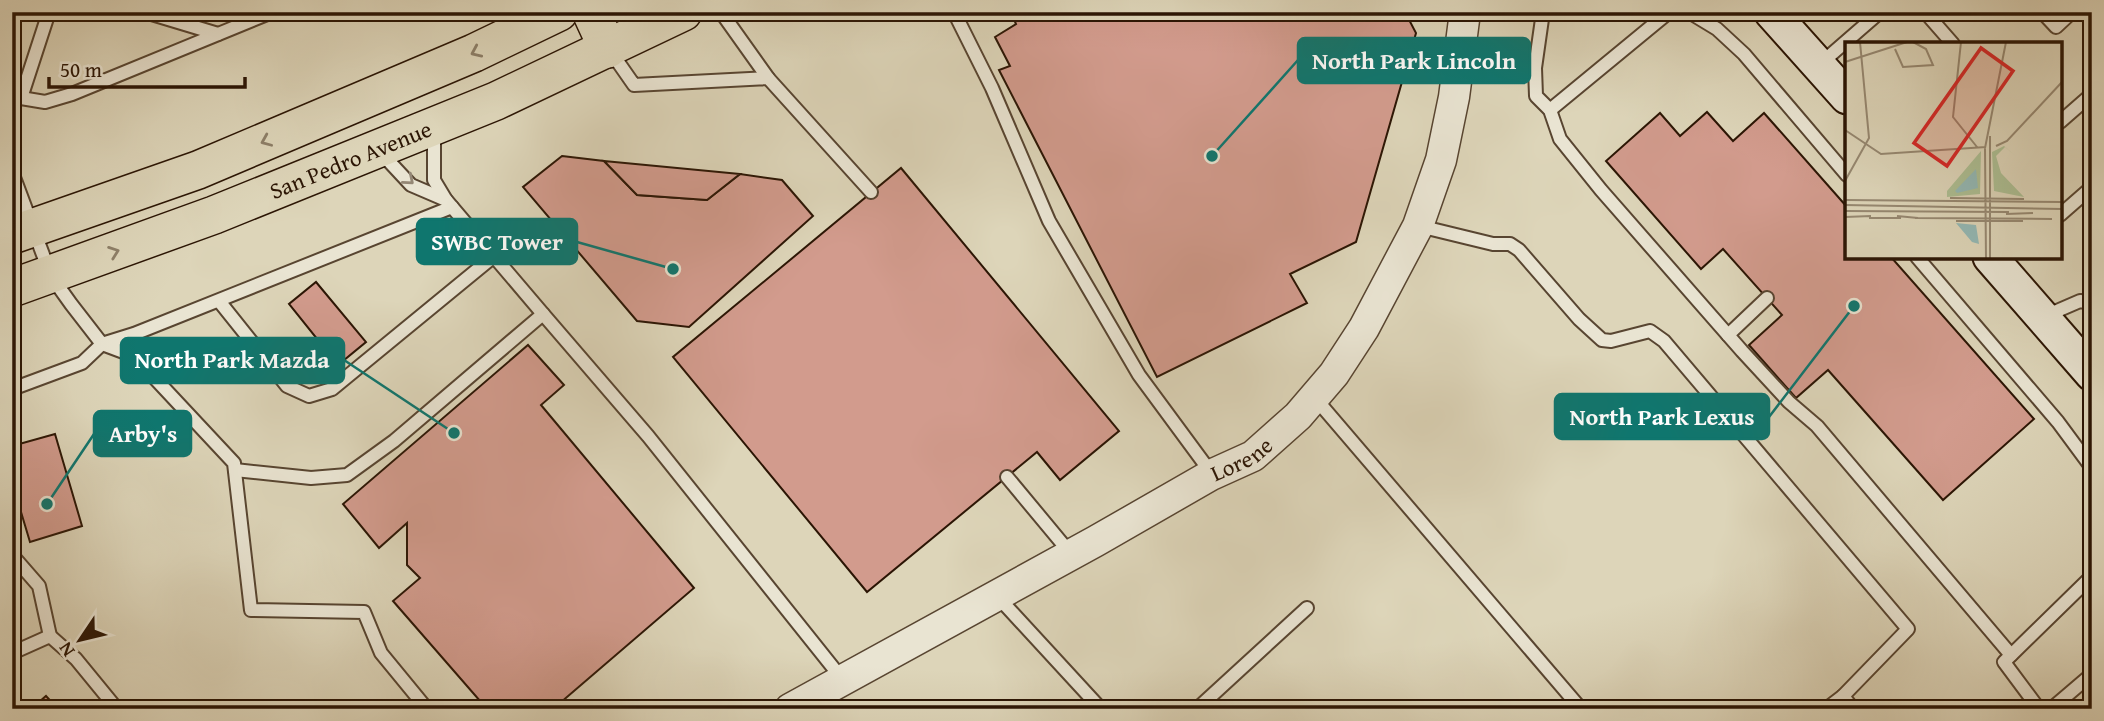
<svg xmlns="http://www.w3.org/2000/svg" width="2104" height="721" font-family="'Gentium Book Plus',serif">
	<rect width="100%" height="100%" fill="#ddd5b9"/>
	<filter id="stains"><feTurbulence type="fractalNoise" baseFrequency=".00286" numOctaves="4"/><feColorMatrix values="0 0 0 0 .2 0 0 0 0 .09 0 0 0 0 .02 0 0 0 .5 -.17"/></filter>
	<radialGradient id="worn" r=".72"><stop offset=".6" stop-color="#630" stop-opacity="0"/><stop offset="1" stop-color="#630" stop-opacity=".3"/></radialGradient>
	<!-- building -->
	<g fill="#d29b8d" stroke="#2b1504" stroke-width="2">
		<path d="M1011,12h134l2,5 10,-5h248l11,21 -60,209 -66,32 17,29 -150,74 -158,-307 11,-4 -15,-29 21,-13z"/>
		<path d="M1707,112l26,29 31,-28 83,94v50h44l143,162 -91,81 -115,-130 -32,28 -47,-53 33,-30 -59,-66 -22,20 -95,-108 54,-48 20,23z"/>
		<path d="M562,156l42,5 33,34 70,5 33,-26 42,6 31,36 -124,111 -52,-6 -114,-134z"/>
		<path d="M604,161l136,13 -33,26 -70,-5z"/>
		<path d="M901,168l218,263 -59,49 -23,-28 -170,140 -194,-235z"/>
		<path d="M316,282l50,60 -28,23 -49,-61z"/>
		<path d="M528,345l36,40 -23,20 153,183 -141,121h-66l-94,-108 27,-23 -13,-13v-42l-28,25 -36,-44z"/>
		<path d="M55,434l27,92 -52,16 -18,-60v-36z"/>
		<path d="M46,696l12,13h-27z"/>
	</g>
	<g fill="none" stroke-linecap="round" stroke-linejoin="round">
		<!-- service casing -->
		<g stroke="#584531" stroke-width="16">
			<g id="service">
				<path d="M145,12l73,22"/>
				<path d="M500,12l9,20"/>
				<path d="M721,12l47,66"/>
				<path d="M954,12l38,76 57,133 90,154 73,99"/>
				<path d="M1543,12l-8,56 1,28 14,14 10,29 41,51 141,161 47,51 28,24 194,229"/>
				<path d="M1689,12l28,17 27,25 103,121"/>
				<path d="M1925,12l28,32"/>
				<path d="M2042,12l14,15 16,-15"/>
				<path d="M611,52l23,33 134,-7 103,114"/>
				<path d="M1819,65l61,-53"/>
				<path d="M21,98l28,-86"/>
				<path d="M12,101l9,-3 24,4 27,-8 200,-82"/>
				<path d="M1550,110l119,-98"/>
				<path d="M2060,122l32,-28"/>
				<path d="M382,150l2,6 27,29 35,15"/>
				<path d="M12,172l39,104 20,28 31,40 32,12 100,107 17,147 113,2 17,41 46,56"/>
				<path d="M2060,215l32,-28"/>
				<path d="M1419,226l74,18h17l9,6 60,69 23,21 9,1 39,-10 14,10 244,288 -65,67 10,13"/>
				<path d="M1917,257l141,165 34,46"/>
				<path d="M219,301l68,85 22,10 23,-7 162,-133"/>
				<path d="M543,314l105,122 195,244"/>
				<path d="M2043,317l37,-16 12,2"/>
				<path d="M1728,335l39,-37"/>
				<path d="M12,389l70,-26 20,-19 32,-10 318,-127"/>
				<path d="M1315,398l266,311"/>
				<path d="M235,470l76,8 36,-3 47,-34 149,-127 -97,-114 -12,-20v-47"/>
				<path d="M1007,477l64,77"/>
				<path d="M12,555l27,31 11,50"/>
				<path d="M997,596l104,113"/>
				<path d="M12,653l38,-17 26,23 41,50"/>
				<path d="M1197,709l110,-101"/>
				<path d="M1826,709l17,-13"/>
				<path d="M2039,709l-35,-47 88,-86"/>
				<path d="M2051,709l41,-35"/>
			</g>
		</g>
		<!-- tertiary casing -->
		<g stroke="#584531" stroke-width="33">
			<g id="tertiary">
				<path id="s1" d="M790,709l306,-168 115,-66 42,-19 45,-40 36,-42 30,-46 54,-102 23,-66 13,-63 11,-85"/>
			</g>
		</g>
		<!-- secondary casing -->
		<g stroke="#2b1504" stroke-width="37">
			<g id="secondary">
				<path d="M1771,12l76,85"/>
				<path d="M1990,257l102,117"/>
			</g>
		</g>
		<!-- primary casing -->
		<g stroke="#2b1504" stroke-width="40">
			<g id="primary">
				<path d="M591,12l17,37"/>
				<path d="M12,235l186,-65 276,-117 85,-41"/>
				<path id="s2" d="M12,288l202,-73 282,-114 187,-89"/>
			</g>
		</g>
		<!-- service -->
		<use href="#service" stroke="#e9e4d2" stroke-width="12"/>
		<!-- tertiary -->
		<use href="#tertiary" stroke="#e9e4d2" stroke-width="30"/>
		<!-- secondary -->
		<use href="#secondary" stroke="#e9e4d2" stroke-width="33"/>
		<!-- primary -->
		<use href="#primary" stroke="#ddd5b9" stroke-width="37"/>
	</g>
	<!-- one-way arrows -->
	<defs><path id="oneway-chevron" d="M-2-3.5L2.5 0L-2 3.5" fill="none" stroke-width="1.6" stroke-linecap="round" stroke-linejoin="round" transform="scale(1.75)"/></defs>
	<g stroke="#8d7f68">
		<use href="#oneway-chevron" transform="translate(476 52) rotate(156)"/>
		<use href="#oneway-chevron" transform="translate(266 141) rotate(157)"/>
		<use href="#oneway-chevron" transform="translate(114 252) rotate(-20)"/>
	</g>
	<use stroke="#948775" href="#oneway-chevron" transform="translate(409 180) rotate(40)"/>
	<g text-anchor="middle" stroke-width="5" stroke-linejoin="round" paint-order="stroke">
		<!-- street labels -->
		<g font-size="23" fill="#2b1504" stroke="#e9e4d2">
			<text dy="8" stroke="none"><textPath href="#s2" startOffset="362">San Pedro Avenue</textPath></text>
			<text dy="8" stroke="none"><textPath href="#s1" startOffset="516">Lorene</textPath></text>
		</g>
	</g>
	<!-- overview -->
	<g transform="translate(1845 42)">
		<rect width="217" height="217" fill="#ddd5b9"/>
		<path d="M159,104l13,11 -12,-10 -9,9 5,17 23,24 -30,-6 -2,-39zM136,109l-1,43 -33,3v-6z" fill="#acbe93"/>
		<path d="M131,127l2,19 -21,5 -2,-2zM111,181l20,2 3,19 -7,-2z" fill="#93b8b4"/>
		<path fill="none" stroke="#968871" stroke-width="2" d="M116,0l-8,75 24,30M50,7l8,18 30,-2 -7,-16 -13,-7M0,20l62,-20M0,88l36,24 105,-7M145,94v123M151,104l11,-5 55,-59M0,139l24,-43 -9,-96M105,156l74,1M0,158l217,2M0,163l217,4M0,169l164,1M161,172l27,-1M52,174l21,2M0,175l26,-1M24,176h32M70,176l137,1M111,179h67M141,217l-1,-111 21,-106"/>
		<path fill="#d62828" fill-opacity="0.15" stroke="#d62828" stroke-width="3.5" d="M136,6l32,23 -66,95 -33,-23z"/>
		<rect width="217" height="217" fill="none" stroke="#2b1504" stroke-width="3.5"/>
	</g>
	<!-- callouts -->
	<path fill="none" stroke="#0f766e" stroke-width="2.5" d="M1212 156L1298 60M673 269L577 242M454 433L344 360M1854 306L1769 417M47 504L94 434"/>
	<g fill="#0f766e" stroke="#e9e4d2" stroke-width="2.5">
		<circle cx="1212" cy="156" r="7"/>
		<circle cx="673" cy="269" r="7"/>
		<circle cx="454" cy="433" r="7"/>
		<circle cx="1854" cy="306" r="7"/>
		<circle cx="47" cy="504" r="7"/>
	</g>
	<g fill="#0f766e" stroke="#0f766e" stroke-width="2.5">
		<rect x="1298" y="38" width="232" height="45" rx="7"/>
		<rect x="417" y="219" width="160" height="45" rx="7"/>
		<rect x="121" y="338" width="223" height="45" rx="7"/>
		<rect x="1555" y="394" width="214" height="45" rx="7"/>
		<rect x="94" y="411" width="97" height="45" rx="7"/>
	</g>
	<g font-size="24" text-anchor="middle" font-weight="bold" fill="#fff">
		<text x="1414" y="69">North Park Lincoln</text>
		<text x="497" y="250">SWBC Tower</text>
		<text x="232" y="368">North Park Mazda</text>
		<text x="1662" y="425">North Park Lexus</text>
		<text x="143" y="442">Arby's</text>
	</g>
	<!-- margin -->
	<rect width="2104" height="721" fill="none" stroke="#ddd5b9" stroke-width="42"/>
	<rect x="14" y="14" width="2076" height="693" fill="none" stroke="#2b1504" stroke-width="3.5"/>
	<rect x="21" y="21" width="2062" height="679" fill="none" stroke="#2b1504" stroke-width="2"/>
	<!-- north arrow -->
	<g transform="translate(80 640) rotate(235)" stroke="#e9e4d2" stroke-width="5" paint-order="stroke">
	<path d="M0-5L12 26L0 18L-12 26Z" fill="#2b1504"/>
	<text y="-10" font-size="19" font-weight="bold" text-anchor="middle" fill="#2b1504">N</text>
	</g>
	<!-- scale -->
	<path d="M49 77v10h196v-10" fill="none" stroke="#2b1504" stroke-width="3.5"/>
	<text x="60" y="77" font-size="21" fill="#2b1504" stroke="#e9e4d2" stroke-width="5" paint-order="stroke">50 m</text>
	<rect width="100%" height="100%" filter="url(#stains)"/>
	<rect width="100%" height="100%" fill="url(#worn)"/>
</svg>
